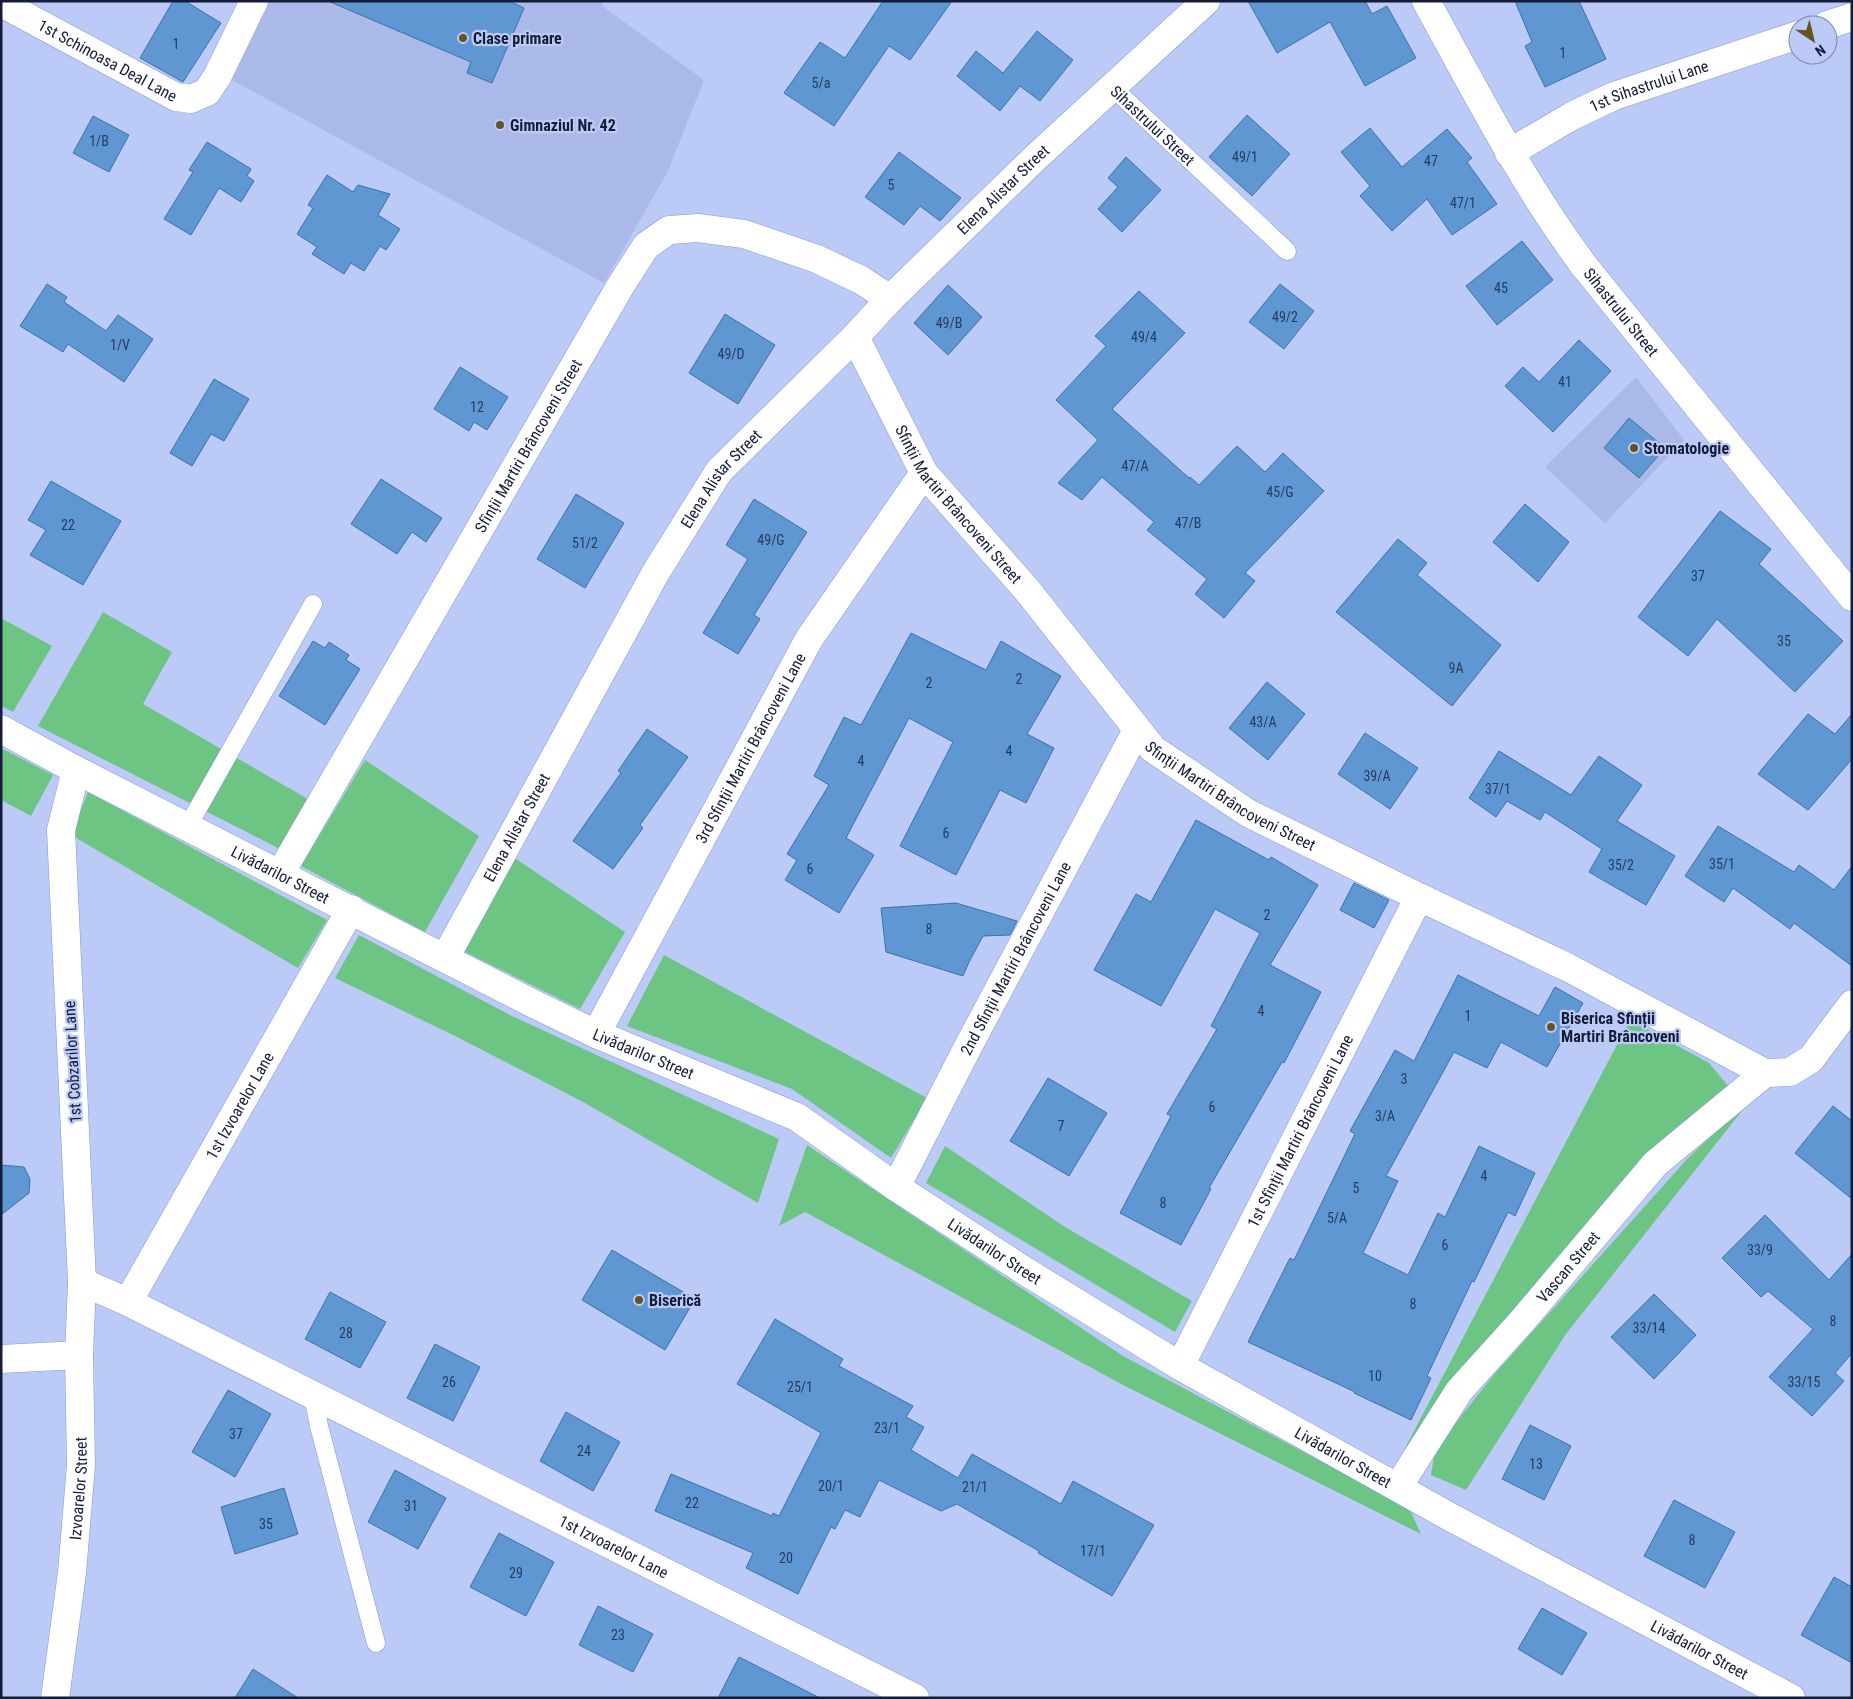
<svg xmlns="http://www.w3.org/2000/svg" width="1853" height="1699" font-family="'Roboto Condensed',sans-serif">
	<rect width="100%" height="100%" fill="#bccaf7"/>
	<!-- built -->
	<g fill="#abb9e9">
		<path d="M270,1h334l-2,5 102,74 -36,91 -64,112 -372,-203z"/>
		<path d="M1636,377l48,63 -79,83 -60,-56z"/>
	</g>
	<!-- green -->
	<g fill="#6dc584">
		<path d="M103,612l69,40 -29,52 165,95 -28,50 -242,-123z"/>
		<path d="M1,618l51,28 -39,66 -12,-6z"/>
		<path d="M1,748l52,27 -22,41 -30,-16z"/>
		<path d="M365,760l114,76 -54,96 -124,-66z"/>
		<path d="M88,792l239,128 -29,48 -227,-133z"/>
		<path d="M510,855l115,77 -45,77 -121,-60z"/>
		<path d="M359,935l153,81 267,123 -21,64 -175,-101 -128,-66 -120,-58z"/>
		<path d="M664,955l263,143 -36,60 -99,-69 -165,-63z"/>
		<path d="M1630,1020l79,43 21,25 -278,295 -49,69z"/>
		<path d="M1752,1098l-186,236 -100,156 -35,-15 4,-26 57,-72 196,-219z"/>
		<path d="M807,1145l316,211 286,152 12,26 -298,-149 -318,-173 -26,14z"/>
		<path d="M945,1146l120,81 127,74 -17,31 -249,-149z"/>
	</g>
	<!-- building -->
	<g fill="#5e97d2" stroke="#3a72ab">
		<path d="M173,1h12l36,22 -38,59 -43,-24z"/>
		<path d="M328,1h181l15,7 -32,75 -25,-10 4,-11z"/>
		<path d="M883,1h69l-42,59 -21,-14 -55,80 -50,-33 36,-51 25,16z"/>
		<path d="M1248,1h117l7,13 15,-8 29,52 -51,28 -35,-64 -53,31z"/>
		<path d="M1515,1h64l27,58 -61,28 -20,-41 7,-4z"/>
		<path d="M1037,31l36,29 -33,41 -20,-15 -20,25 -43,-35 19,-25 27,22z"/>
		<path d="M1247,115l43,39 -38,42 -43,-39z"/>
		<path d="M93,116l36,19 -20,37 -36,-19z"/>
		<path d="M1370,128l32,39 45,-38 25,29 -5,4 30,42 -45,31 -25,-36 -35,32 -32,-35 10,-10 -29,-34z"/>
		<path d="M207,142l44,27 -4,7 7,5 -13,21 -22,-14 -28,47 -27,-16 29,-47 -4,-2z"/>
		<path d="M899,152l62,46 -21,23 -20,-15 -16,19 -39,-28z"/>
		<path d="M1126,157l35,33 -39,42 -24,-23 20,-22 -10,-9z"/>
		<path d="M327,175l26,17 5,-7 32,9 -12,21 22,14 -14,21 -6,-4 -16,25 -13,-8 -7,11 -32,-20 5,-7 -20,-13 16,-26 -5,-3z"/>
		<path d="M1522,241l31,39 -56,45 -31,-39z"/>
		<path d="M47,284l20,13 -3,5 42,29 12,-16 35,24 -29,43 -56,-38 -5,8 -43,-26z"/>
		<path d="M1280,284l34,27 -30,38 -35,-27z"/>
		<path d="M948,285l34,32 -34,38 -34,-32z"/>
		<path d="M1139,291l46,42 -73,76 77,69 1,-1 9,8 38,-39 28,26 18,-19 41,38 -79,82 10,8 -31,37 -29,-24 12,-15 -60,-49 7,-8 -52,-45 -20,23 -24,-17 40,-43 -42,-40 50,-54 -11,-10z"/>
		<path d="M725,314l50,31 -37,59 -49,-31z"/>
		<path d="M1579,340l32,31 -58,61 -48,-46 18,-19 16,15z"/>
		<path d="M460,367l48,30 -21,33 -13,-8 -5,9 -35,-22z"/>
		<path d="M214,379l35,20 -25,42 -13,-7 -19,32 -22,-13z"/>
		<path d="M1629,418l36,30 -26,30 -35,-30z"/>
		<path d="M381,479l61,39 -16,24 -14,-10 -15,22 -46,-30z"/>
		<path d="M51,481l70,40 -38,64 -53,-30 16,-25 -18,-10z"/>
		<path d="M576,494l48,29 -39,65 -48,-29z"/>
		<path d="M754,499l53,33 -53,83 6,4 -22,35 -35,-21 45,-74 -22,-14z"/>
		<path d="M1525,504l44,38 -31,40 -45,-40z"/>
		<path d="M1720,511l51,38 -12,15 84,77 -48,51 -78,-73 -29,37 -50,-39z"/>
		<path d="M1398,539l29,24 -10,12 84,70 -49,61 -116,-94z"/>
		<path d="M911,633l75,37 15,-29 60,35 -34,58 27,14 -28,55 -26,-13 -44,85 -56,-29 53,-104 -44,-24 -63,120 28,17 -35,58 -54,-33 12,-20 -10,-6 42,-69 -15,-9 30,-59 17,8z"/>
		<path d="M313,641l12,7 4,-6 20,13 -3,5 14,9 -35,56 -46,-29z"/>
		<path d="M1267,682l38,32 -37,46 -39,-32z"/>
		<path d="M1808,714l27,20 17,-20v45l-44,51 -50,-36z"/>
		<path d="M647,729l41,28 -48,68 3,3 -30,41 -40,-28 48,-68 -3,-2z"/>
		<path d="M1365,733l53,35 -28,41 -52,-35z"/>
		<path d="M1499,751l72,44 28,-39 43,29 -25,36 58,35 -29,49 -57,-33 13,-23 -57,-37 -5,8 -33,-19 -11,16 -27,-19z"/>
		<path d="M1196,820l73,40 2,-3 47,28 -48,80 51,27 -37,71 -2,-1 -73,126 2,1 -30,56 -61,-32 51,-97 -4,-2 50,-85 -6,-3 49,-93 -45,-24 -54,97 -67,-36 42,-76 15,8z"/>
		<path d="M1718,826l76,46 5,-7 35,25 18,-24v100l-58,-43 -4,6 -57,-41 -9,14 -39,-26z"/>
		<path d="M1354,883l35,17 -15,28 -34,-18z"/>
		<path d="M956,903l61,18 -7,14 -27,1 -14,26 -6,14 -77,-24 -5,-44z"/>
		<path d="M1458,975l81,41 16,-29 28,16 -36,64 -46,-25 -14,26 -33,-16 -68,124 12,5 -35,72 45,22 30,-62 7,4 34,-71 56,27 -20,43 -7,-4 -34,70 -2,-1 -45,95 4,2 -20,42 -57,-27 1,-1 -107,-50 42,-84 4,2 61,-126 -5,-3 45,-81 19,11z"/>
		<path d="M1048,1078l59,35 -38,63 -59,-35z"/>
		<path d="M1833,1106l19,15v78l-57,-46z"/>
		<path d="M1,1165l23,2 6,12 -1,14 -28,22z"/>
		<path d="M1765,1215l64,65 23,-26v99l-17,20 9,8 -32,35 -43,-39 44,-48 -45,-38 -7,6 -39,-39z"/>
		<path d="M612,1250l83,49 -30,51 -83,-50z"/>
		<path d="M330,1292l56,30 -26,46 -55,-29z"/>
		<path d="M1654,1294l42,41 -42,44 -43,-42z"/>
		<path d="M775,1319l68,40 -4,7 74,40 -7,11 18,10 -13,23 47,28 14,-24 89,50 12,-23 81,44 -42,71 -74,-43 1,-2 -82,-47 -16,7 -62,-31 -19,37 -15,-7 -10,19 -4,-2 -33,67 -52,-26 7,-15 -98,-42 16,-37 101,42 1,-3 6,3 42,-83 -84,-49z"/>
		<path d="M435,1344l45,23 -27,54 -46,-23z"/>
		<path d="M228,1390l43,24 -36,63 -43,-25z"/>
		<path d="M566,1412l54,30 -27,49 -53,-30z"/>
		<path d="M1530,1425l41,21 -27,54 -42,-21z"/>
		<path d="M395,1470l51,28 -28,51 -50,-27z"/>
		<path d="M284,1488l14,46 -63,20 -14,-47z"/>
		<path d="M1674,1500l61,32 -30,56 -61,-32z"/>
		<path d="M499,1533l55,29 -28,54 -56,-29z"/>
		<path d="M1834,1577l18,10v76l-51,-28z"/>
		<path d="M598,1606l55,28 -20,38 -54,-27z"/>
		<path d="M1542,1608l45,25 -25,42 -44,-26z"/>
		<path d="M739,1657l81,41h-102z"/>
		<path d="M253,1669l45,29h-63z"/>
	</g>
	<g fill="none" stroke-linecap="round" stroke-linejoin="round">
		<!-- service casing -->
		<g stroke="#8196dd" stroke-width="19">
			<g id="service">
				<path id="s1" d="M1112,87l175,164"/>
				<path d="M188,826l125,-222"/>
				<path d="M313,1395l6,31 57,217"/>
			</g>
		</g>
		<!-- minor casing -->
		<g stroke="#8196dd" stroke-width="29">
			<g id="minor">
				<path id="s2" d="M1,3l175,94 15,2 16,-7 10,-15 37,-76"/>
				<path d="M1827,25l25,-8"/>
				<path id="s3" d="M1509,153l63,-37 42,-20 184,-61"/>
				<path id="s4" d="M855,337l69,136 103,117 126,159 95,64 171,84 148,70 198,106"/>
				<path id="s5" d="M280,874l341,-589 25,-39 23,-16 29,-2 46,6 73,25 44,21 29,19"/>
				<path id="s6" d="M445,958l211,-386 63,-101 136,-134 35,-38 144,-140 172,-158"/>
				<path id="s7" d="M596,1034l213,-395 115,-166"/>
				<path d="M1765,1073l25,-1 21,-13 41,-55"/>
				<path id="s8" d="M896,1187l74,-144 167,-313"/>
				<path id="s9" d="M82,1282l46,20 787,396"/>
				<path id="s10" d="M128,1302l223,-393"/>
				<path d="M1,1359l78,-4"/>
				<path id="s11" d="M1180,1366l239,-469"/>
				<path id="s12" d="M1398,1487l61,-96 64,-71 132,-156 110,-91"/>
				<path id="s13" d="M55,1698l17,-125 9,-108 -2,-110 3,-73 -21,-452 15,-60"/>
			</g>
		</g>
		<!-- tertiary casing -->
		<g stroke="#8196dd" stroke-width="29">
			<g id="tertiary">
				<path id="s14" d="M1426,1c50,91 97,183 159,266l267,330"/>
				<path id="s15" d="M1,729l75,41 460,235 60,29 201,83 99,70 129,84 155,95 272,152 339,180"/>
			</g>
		</g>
		<!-- service -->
		<use href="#service" stroke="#fff" stroke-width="18"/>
		<!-- minor -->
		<use href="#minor" stroke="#fff" stroke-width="28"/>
		<!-- tertiary -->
		<use href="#tertiary" stroke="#fff" stroke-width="28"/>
	</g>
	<!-- markers -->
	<g fill="#655421" stroke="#bccaf7" stroke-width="2">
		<circle cx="463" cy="38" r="5"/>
		<circle cx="500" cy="125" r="5"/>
		<circle cx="1634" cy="448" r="5"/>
		<circle cx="1551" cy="1027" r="5"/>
		<circle cx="639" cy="1300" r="5"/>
	</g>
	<g text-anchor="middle" stroke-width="4.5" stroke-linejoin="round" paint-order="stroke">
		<!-- number labels -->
		<g font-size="14" fill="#273b5e">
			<text x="176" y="49">1</text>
			<text x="1563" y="58">1</text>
			<text x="821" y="88">5/a</text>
			<text x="99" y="146">1/B</text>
			<text x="1245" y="162">49/1</text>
			<text x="1431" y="166">47</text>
			<text x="891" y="190">5</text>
			<text x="1463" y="208">47/1</text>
			<text x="1501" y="293">45</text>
			<text x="1285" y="322">49/2</text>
			<text x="949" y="328">49/B</text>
			<text x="1144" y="342">49/4</text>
			<text x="120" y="350">1/V</text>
			<text x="731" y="359">49/D</text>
			<text x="1565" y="387">41</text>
			<text x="477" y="412">12</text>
			<text x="1135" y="471">47/A</text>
			<text x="1280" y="497">45/G</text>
			<text x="1188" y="528">47/B</text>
			<text x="68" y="530">22</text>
			<text x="771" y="545">49/G</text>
			<text x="585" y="548">51/2</text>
			<text x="1698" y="581">37</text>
			<text x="1784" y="646">35</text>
			<text x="1456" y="673">9A</text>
			<text x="1019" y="684">2</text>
			<text x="929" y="688">2</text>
			<text x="1263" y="727">43/A</text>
			<text x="1009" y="756">4</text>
			<text x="861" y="766">4</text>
			<text x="1377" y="781">39/A</text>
			<text x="1498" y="794">37/1</text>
			<text x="946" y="838">6</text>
			<text x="1722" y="869">35/1</text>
			<text x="1621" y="870">35/2</text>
			<text x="810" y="874">6</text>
			<text x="1267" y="920">2</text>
			<text x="929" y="934">8</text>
			<text x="1261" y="1016">4</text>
			<text x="1468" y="1021">1</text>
			<text x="1404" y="1084">3</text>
			<text x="1212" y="1112">6</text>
			<text x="1385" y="1121">3/A</text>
			<text x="1061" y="1131">7</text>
			<text x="1484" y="1181">4</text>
			<text x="1356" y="1193">5</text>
			<text x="1163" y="1208">8</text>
			<text x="1337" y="1223">5/A</text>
			<text x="1445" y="1250">6</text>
			<text x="1760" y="1255">33/9</text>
			<text x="1413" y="1309">8</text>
			<text x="1833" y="1326">8</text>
			<text x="1649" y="1333">33/14</text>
			<text x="346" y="1338">28</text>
			<text x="1375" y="1381">10</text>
			<text x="449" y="1387">26</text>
			<text x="1804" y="1387">33/15</text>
			<text x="800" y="1392">25/1</text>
			<text x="887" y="1433">23/1</text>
			<text x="236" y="1439">37</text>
			<text x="584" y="1456">24</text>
			<text x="1536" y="1469">13</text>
			<text x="831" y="1491">20/1</text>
			<text x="975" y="1492">21/1</text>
			<text x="692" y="1508">22</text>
			<text x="411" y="1511">31</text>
			<text x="266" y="1529">35</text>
			<text x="1692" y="1545">8</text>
			<text x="1093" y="1556">17/1</text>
			<text x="786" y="1563">20</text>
			<text x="516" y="1578">29</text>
			<text x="618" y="1640">23</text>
		</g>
		<!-- poi labels -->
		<g font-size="16" font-weight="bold" fill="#151c38" stroke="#bccaf7" text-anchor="start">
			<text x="473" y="44">Clase primare</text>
			<text x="510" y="131">Gimnaziul Nr. 42</text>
			<text x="1644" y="454">Stomatologie</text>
			<text x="1561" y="1024">Biserica Sfinții<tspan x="1561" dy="18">Martiri Brâncoveni</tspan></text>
			<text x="649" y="1306">Biserică</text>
		</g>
		<!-- street labels -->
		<g font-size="16" fill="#151c38" stroke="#bccaf7">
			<text dy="6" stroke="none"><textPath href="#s2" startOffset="121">1st Schinoasa Deal Lane</textPath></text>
			<text dy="6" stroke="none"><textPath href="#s3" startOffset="156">1st Sihastrului Lane</textPath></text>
			<text dy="6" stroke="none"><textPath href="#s1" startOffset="56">Sihastrului Street</textPath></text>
			<text dy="6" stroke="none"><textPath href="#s6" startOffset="959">Elena Alistar Street</textPath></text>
			<text dy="6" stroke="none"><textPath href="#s14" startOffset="368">Sihastrului Street</textPath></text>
			<text dy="6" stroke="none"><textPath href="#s5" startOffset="495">Sfînții Martiri Brâncoveni Street</textPath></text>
			<text dy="6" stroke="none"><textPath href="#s6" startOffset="554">Elena Alistar Street</textPath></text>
			<text dy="6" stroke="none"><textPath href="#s4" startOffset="198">Sfinții Martiri Brâncoveni Street</textPath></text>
			<text dy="6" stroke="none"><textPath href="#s7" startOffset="325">3rd Sfinții Martiri Brâncoveni Lane</textPath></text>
			<text dy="6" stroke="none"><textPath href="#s4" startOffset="602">Sfinții Martiri Brâncoveni Street</textPath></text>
			<text dy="6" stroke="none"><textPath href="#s6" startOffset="149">Elena Alistar Street</textPath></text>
			<text dy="6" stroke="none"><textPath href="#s15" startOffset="315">Livădarilor Street</textPath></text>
			<text dy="6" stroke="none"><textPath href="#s8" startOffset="258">2nd Sfinții Martiri Brâncoveni Lane</textPath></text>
			<text dy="6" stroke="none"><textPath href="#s15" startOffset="720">Livădarilor Street</textPath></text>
			<text transform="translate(72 1062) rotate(-93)" y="6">1st Cobzarilor Lane</text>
			<text dy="6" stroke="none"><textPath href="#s10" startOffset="226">1st Izvoarelor Lane</textPath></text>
			<text dy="6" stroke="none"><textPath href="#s11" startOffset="264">1st Sfînții Martiri Brâncoveni Lane</textPath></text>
			<text dy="6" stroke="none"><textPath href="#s15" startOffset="1125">Livădarilor Street</textPath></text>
			<text dy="6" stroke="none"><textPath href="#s12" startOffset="279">Vascan Street</textPath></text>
			<text dy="6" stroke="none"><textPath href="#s15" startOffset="1530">Livădarilor Street</textPath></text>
			<text dy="6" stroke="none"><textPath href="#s13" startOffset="211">Izvoarelor Street</textPath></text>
			<text dy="6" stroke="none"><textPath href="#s9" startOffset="594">1st Izvoarelor Lane</textPath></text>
			<text dy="6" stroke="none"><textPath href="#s15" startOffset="1935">Livădarilor Street</textPath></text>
		</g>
	</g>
	<!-- border -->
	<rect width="1853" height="1699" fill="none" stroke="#151c38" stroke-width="5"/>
	<!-- north arrow -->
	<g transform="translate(1813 40) rotate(145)"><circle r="24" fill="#bccaf7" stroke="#7984ab"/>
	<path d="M0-4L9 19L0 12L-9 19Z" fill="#655421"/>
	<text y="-8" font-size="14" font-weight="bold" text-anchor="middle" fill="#151c38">N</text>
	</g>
</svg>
